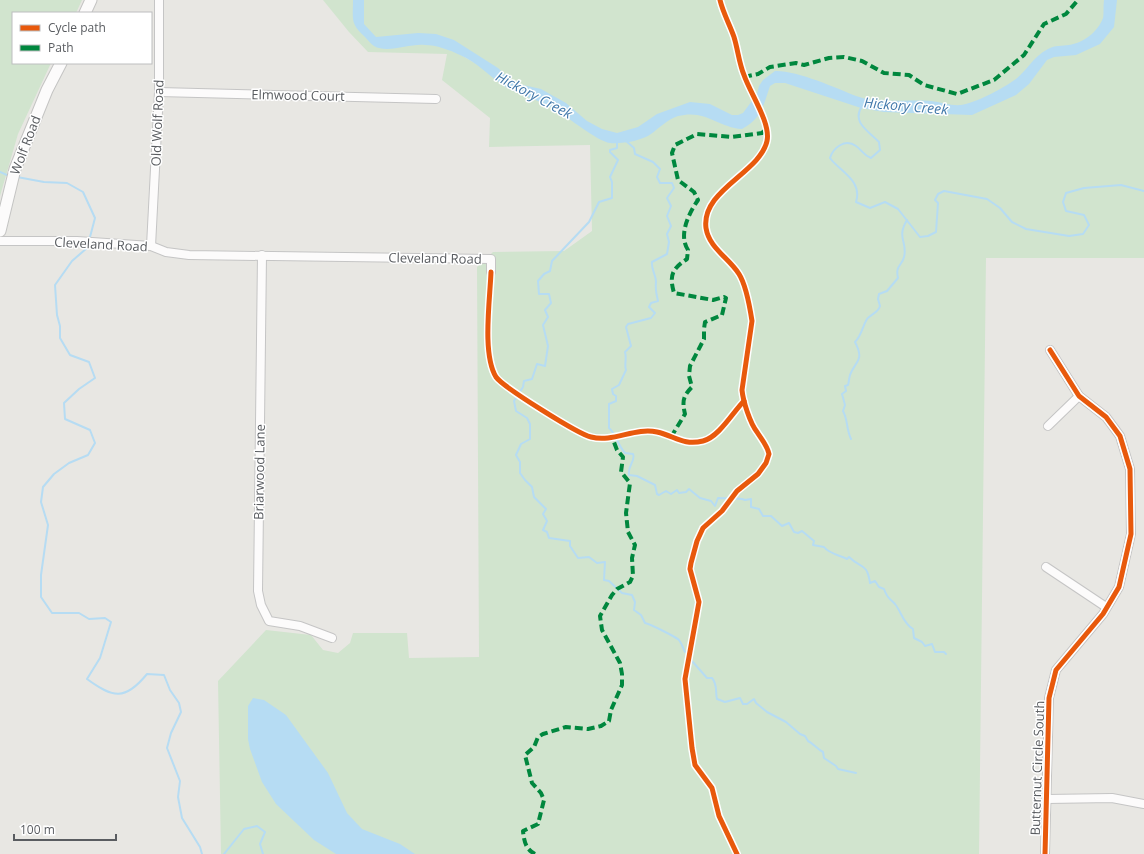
<svg xmlns="http://www.w3.org/2000/svg" width="1144" height="854" font-family="'Open Sans',sans-serif">
	<rect width="100%" height="100%" fill="#e8e7e3"/>
	<!-- green -->
	<g fill="#d1e4ce" fill-rule="evenodd">
		<path d="M0,0h82l-6,13h-63v50h38l-33,71 -18,62z"/>
		<path d="M323,0h821v258h-158l-7,596h-758l-3,-173 48,-51 45,5 12,15 15,3 12,-10 3,-10h54l2,25 70,-1 -2,-390 16,-15 71,-1 28,-20 -2,-86 -101,2 1,-29 -48,-38 5,-26 -79,-2 -19,-20zM461,55h4l108,63h-4z"/>
	</g>
	<!-- water -->
	<g fill="#b6dcf3">
		<path d="M353,0h11v24l12,13 42,-4 18,1 18,6 44,28 16,15 27,6 25,14 21,18 15,8 15,4 21,-6 19,-13 33,-12 20,2 22,11h6l5,-2 14,-19 2,-8 4,-6 12,-9c21,-1 61,17 81,25 21,8 53,3 75,5 10,1 20,5 30,4 14,-2 41,-16 52,-24 14,-9 18,-23 35,-32 7,-4 14,-3 21,-4 14,-2 29,-13 34,-27 1,-5 0,-12 1,-18h13l-3,27 -14,17 -24,11 -22,2 -7,3 -18,24 -13,11 -44,20 -88,-3 -23,-4 -76,-25h-10l-5,3c-7,20 -8,32 -28,43 -25,-2 -36,-20 -64,-13 -10,3 -19,12 -27,18 -10,7 -29,10 -41,9 -13,-2 -41,-25 -54,-33 -16,-10 -35,-14 -52,-24 -15,-10 -27,-24 -44,-31 -10,-5 -24,-10 -35,-10 -15,-2 -37,9 -51,1 -3,-2 -6,-6 -9,-9 -15,-14 -12,-17 -12,-37z"/>
		<path d="M253,698l11,2 22,15 42,58 19,40 15,16 38,15 15,10h-79l-22,-14 -38,-36 -14,-22 -12,-33 -2,-10v-33z"/>
	</g>
	<g fill="none" stroke-linecap="round" stroke-linejoin="round">
		<!-- stream -->
		<g stroke="#b6dcf3" stroke-width="2">
			<path d="M862,106c-11,17 7,25 17,36l1,8 -9,8c-8,-3 -9,-8 -15,-12 -11,-8 -23,2 -26,12 9,13 33,22 26,44l14,6 15,-6 13,7 22,28 8,-1 8,-4 2,-29 -3,-3 3,-6 6,-3 43,8 13,9 12,14 14,7 43,7 14,-2 6,-9 -5,-10 -18,-4 -3,-9 3,-9 18,-5 37,-3 23,6"/>
			<path d="M625,140l9,8 1,6 18,8 7,7 -3,8 3,6h12l2,5 -7,10 4,8 -4,10 4,10 -4,8 2,8 -2,12 -15,8c-1,7 4,13 4,20 -1,7 0,11 2,19l-7,2 -2,4 6,6 -4,5 -23,6 -2,3 5,19 -6,6c2,7 -1,13 1,18l-7,15 -7,4 1,5 3,2v5l-7,3v24c8,7 8,16 16,25l8,1c3,7 -6,12 -4,21l8,1 18,9 2,9 2,1 7,-4 5,3 6,-4 2,3 7,-1 3,-3 11,9 11,3 4,5 3,-8c8,1 21,-1 27,2l6,-1v8l8,2 4,7h8l11,10 7,-3 5,9 4,1 4,-2 12,10 -1,4 11,2c4,6 17,9 23,12l2,-2c12,12 18,5 21,26l5,-2 4,6 5,2c4,11 5,8 11,15 7,9 8,19 18,25l1,9 8,4 3,4 7,-2 3,8h9l2,2"/>
			<path d="M617,141v7l-7,2v2l8,8 -8,17 2,5v16l-13,4 -10,20 -37,39 -2,10 -6,3 -6,7 1,13h10l2,9 -6,7 3,7 -5,8 5,21 -3,20 -8,-2 -5,15 -8,2 -1,6 -9,14 2,10 11,7 3,6v15l-9,5 -5,11 4,7v11l5,7 7,7 2,10 12,12 -3,5 4,7 -4,9 4,2 2,6 21,3v5l8,12 11,-1 8,6 8,-1 -1,18 5,1 13,12 10,2 3,7 -1,8 7,5 4,8c5,1 31,14 34,17 3,4 4,8 6,12"/>
			<path d="M0,172l9,4"/>
			<path d="M17,177l27,5 23,1 16,9 12,26 -5,19"/>
			<path d="M87,248l-15,13 -17,24 2,30 3,11v12l10,17 19,7 6,16 -16,11 -15,14 1,16 25,11 5,13 -7,12 -19,8 -15,11 -11,13 -2,15 7,23 -7,50v22l11,16h27l10,6 16,-1 6,4 -11,36 -13,21c26,19 38,22 60,-5l17,1 6,15 9,13 2,9 -10,21 -4,15 13,33 -2,16 4,21 18,29 2,7"/>
			<path d="M851,439c-5,-11 -3,-19 -8,-28l2,-6 -3,-11 4,-3 -1,-5 3,-1c1,-3 1,-7 2,-10 5,-14 15,-14 5,-33 7,-7 7,-15 12,-23 4,-5 11,-6 13,-13l-2,-7 1,-5 8,-3 11,-13c-3,-13 4,-12 6,-21 4,-15 -8,-19 3,-37"/>
			<path d="M692,661l15,17h5c6,7 3,14 5,21l8,3 15,-4 3,6h4l7,-5 2,4 11,9 19,10 14,12 5,2 3,5c6,3 9,8 15,11l1,6 12,8 2,3 18,4"/>
			<path d="M224,854l20,-25 13,-3 8,6 -5,12 3,10"/>
		</g>
		<!-- minor casing -->
		<g stroke="#c5c5c5" stroke-width="10">
			<g id="minor">
				<path d="M159,92l277,7"/>
				<path d="M0,241h77l74,5 15,6 23,3 302,4v13"/>
				<path d="M151,246l8,-154v-92"/>
				<path d="M262,255l-4,336 3,14 8,16 31,5 32,12"/>
				<path d="M1048,426l31,-30"/>
				<path d="M1046,567l60,40"/>
				<path d="M1047,799l65,-1 32,6"/>
				<path d="M1045,854l4,-156 7,-28 47,-56 16,-27 12,-53 -1,-65 -10,-33 -14,-19 -27,-21 -29,-46"/>
			</g>
		</g>
		<!-- secondary casing -->
		<g stroke="#c4c4c3" stroke-width="13">
			<g id="secondary">
				<path d="M85,13l6,-13"/>
				<path d="M0,231l15,-62 32,-79 14,-27"/>
			</g>
		</g>
		<!-- minor -->
		<use href="#minor" stroke="#fcfbfb" stroke-width="8"/>
		<!-- secondary -->
		<use href="#secondary" stroke="#fcfbfb" stroke-width="11"/>
		<!-- quiet -->
		<g stroke="#00873e" stroke-width="4" stroke-dasharray="8 4" stroke-linecap="butt">
			<path d="M744,77l14,-3 12,-7 26,-4 8,2 25,-7 15,-1 18,4 22,12 25,2 15,10 33,9 37,-14 30,-25 20,-31 22,-10 12,-14"/>
			<path d="M671,437l14,-23c-3,-13 -2,-18 7,-27l-3,-11 1,-10 14,-27v-10l1,-7 17,-7 4,-17 -2,-1 -11,3 -39,-7c-5,-18 -2,-24 13,-34l1,-9c-10,-15 1,-37 10,-50l-4,-8 -16,-12 -6,-27 3,-8 22,-11 35,3 30,-4 4,-4"/>
			<path d="M535,854c-10,-5 -11,-14 -12,-23l15,-7 6,-24 -3,-7 -9,-10 -7,-28 9,-8 4,-10 5,-3 23,-7 22,2 13,-3 8,-5 2,-11 11,-25v-11l-2,-11 -18,-33 -2,-14 12,-21 5,-6 13,-7 3,-6 -1,-18 3,-13 -7,-13 -2,-19 4,-30 -9,-11 2,-15 -6,-7 -5,-13"/>
		</g>
		<!-- cycleway casing -->
		<g stroke="#fff" stroke-width="8">
			<g id="cycleway">
				<path d="M720,0c3,13 10,25 14,37 4,13 5,26 10,38 6,18 27,48 23,66 -7,32 -66,49 -61,87 3,20 23,30 33,46 7,11 11,34 13,47l-10,69c1,11 8,33 15,42 5,8 10,13 12,22l-3,9 -8,11 -21,17 -15,20 -19,17 -6,13 -6,22 -1,6 9,33 -14,77 7,69 3,17 17,23 7,28 18,38"/>
				<path d="M491,272c-1,28 -9,82 5,105 7,10 82,57 95,60 22,6 44,-10 66,-5 18,4 26,14 46,9 16,-4 30,-29 41,-40"/>
				<path d="M1045,854l4,-156 7,-28 47,-56 16,-27 12,-53 -1,-65 -10,-33 -14,-19 -27,-21 -29,-46"/>
			</g>
		</g>
		<!-- cycleway -->
		<use href="#cycleway" stroke="#e8590c" stroke-width="5"/>
	</g>
	<g text-anchor="middle" stroke-width="3" stroke-linejoin="round" paint-order="stroke">
		<!-- street labels -->
		<g font-size="13" fill="#595c60" stroke="#fff">
			<text transform="translate(298 95) rotate(1)" y="5">Elmwood Court</text>
			<text transform="translate(157 123) rotate(-88)" y="5">Old Wolf Road</text>
			<text transform="translate(25 145) rotate(-69)" y="5">Wolf Road</text>
			<text transform="translate(101 244) rotate(3)" y="5">Cleveland Road</text>
			<text transform="translate(435 258) rotate(1)" y="5">Cleveland Road</text>
			<text transform="translate(259 472) rotate(-89)" y="5">Briarwood Lane</text>
			<text transform="translate(1037 768) rotate(-88)" y="5">Butternut Circle South</text>
		</g>
		<!-- water labels -->
		<g font-size="14" font-style="italic" fill="#4178aa" stroke="#fff">
			<text transform="translate(534 95) rotate(28)" y="5">Hickory Creek</text>
			<text transform="translate(906 106) rotate(5)" y="5">Hickory Creek</text>
		</g>
	</g>
	<!-- legend -->
	<rect x="12" y="12" width="140" height="52" fill="#ffffff" stroke="#bdbebf"/>
	<rect x="20" y="25" width="20" height="6" fill="#e8590c" stroke="#bdbebf"/>
	<text x="48" y="32" font-size="12" fill="#595c60">Cycle path</text>
	<rect x="20" y="45" width="20" height="6" fill="#00873e" stroke="#bdbebf"/>
	<text x="48" y="52" font-size="12" fill="#595c60">Path</text>
	<!-- scale -->
	<path d="M14 834v6h102v-6" fill="none" stroke="#595c60" stroke-width="2"/>
	<text x="20" y="834" font-size="12" fill="#595c60" stroke="#ffffff" stroke-width="3" paint-order="stroke">100 m</text>
</svg>
